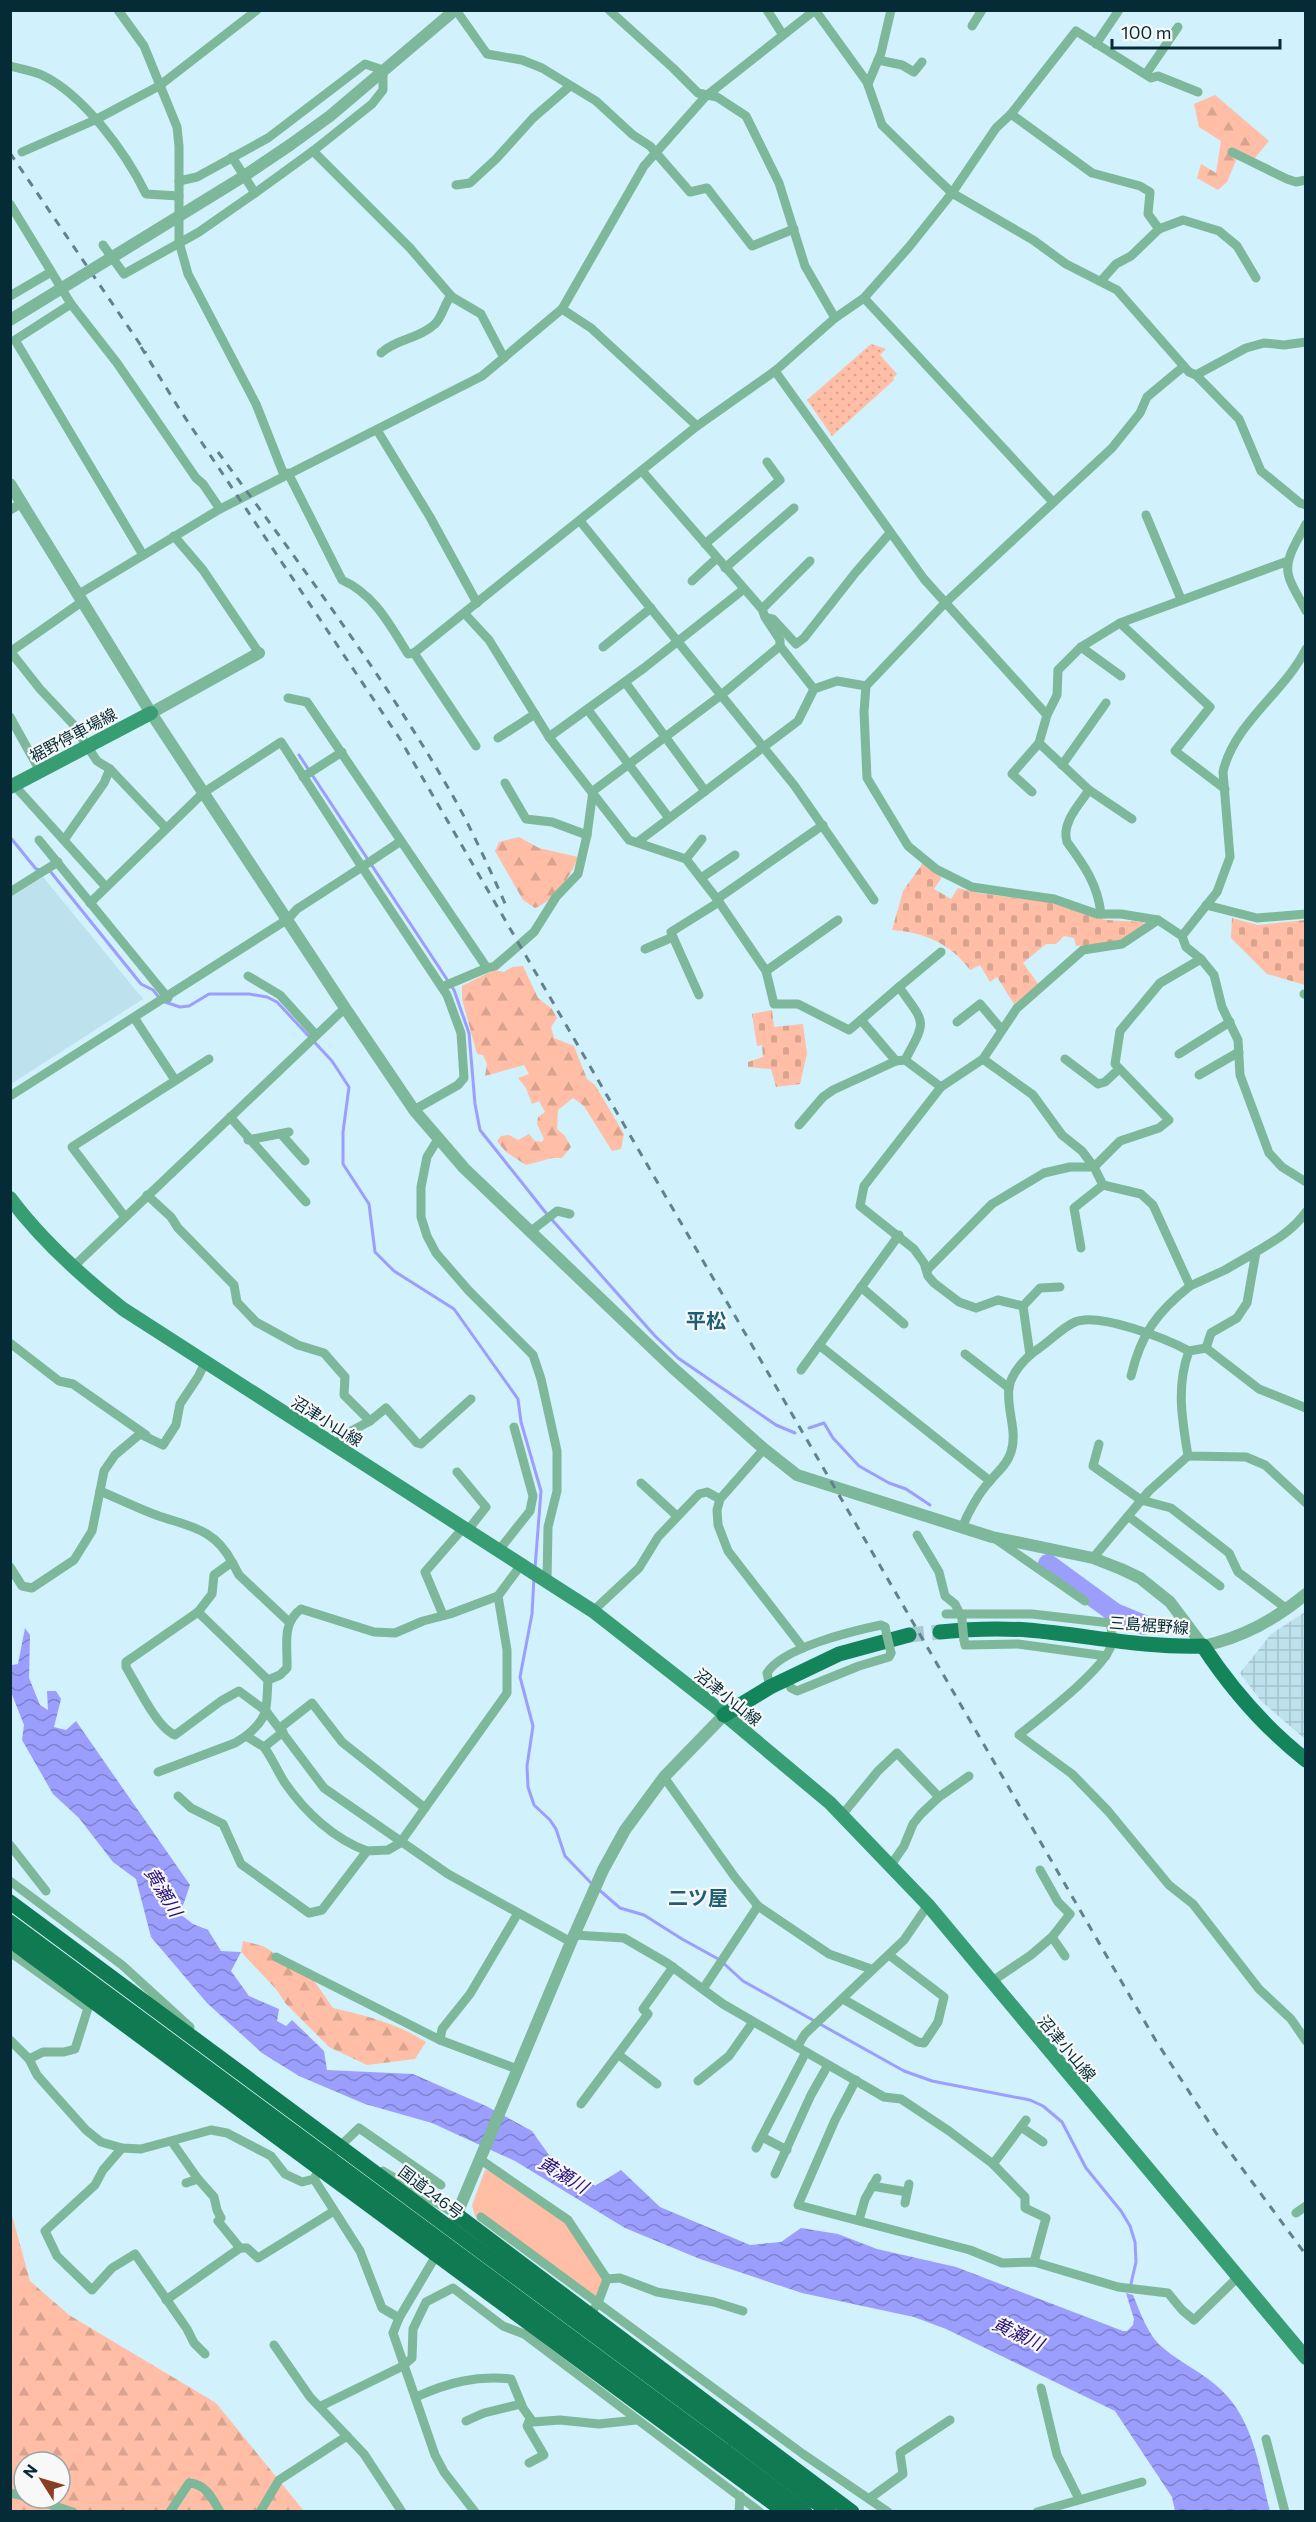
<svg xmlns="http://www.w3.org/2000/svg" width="1316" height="2522" font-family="Commissioner,'Noto Sans JP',sans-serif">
	<defs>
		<pattern id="industrial-grid" width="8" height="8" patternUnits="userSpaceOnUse" patternTransform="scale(1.5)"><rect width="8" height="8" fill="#bee1ee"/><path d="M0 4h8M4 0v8" fill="none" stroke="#a2c1cd"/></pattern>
		<pattern id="forest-firs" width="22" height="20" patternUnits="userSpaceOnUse" patternTransform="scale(1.5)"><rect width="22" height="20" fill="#ffbea5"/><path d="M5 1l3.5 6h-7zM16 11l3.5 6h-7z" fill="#d9a38f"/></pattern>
		<pattern id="cemetery-stones" width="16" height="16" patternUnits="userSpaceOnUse" patternTransform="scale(1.5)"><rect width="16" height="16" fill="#ffbea5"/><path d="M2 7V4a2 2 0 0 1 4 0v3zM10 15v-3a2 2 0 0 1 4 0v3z" fill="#d9a38f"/></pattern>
		<pattern id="park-dots" width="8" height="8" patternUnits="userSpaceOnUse" patternTransform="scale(1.5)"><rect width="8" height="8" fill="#ffbea5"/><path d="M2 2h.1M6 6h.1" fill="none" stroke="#d9a38f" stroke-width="1.8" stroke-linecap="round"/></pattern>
		<pattern id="water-waves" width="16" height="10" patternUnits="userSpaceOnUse" patternTransform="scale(1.5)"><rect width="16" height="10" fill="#9c9efd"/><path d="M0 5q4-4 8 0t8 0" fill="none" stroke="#7d81ce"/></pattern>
	</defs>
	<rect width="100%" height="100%" fill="#d1f1fc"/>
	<!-- built -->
	<path fill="#bee1ee" d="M43,877l100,122 -132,85v-187z"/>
	<!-- industrial -->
	<path fill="url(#industrial-grid)" d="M1305,1612v127l-44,-38 -21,-28 31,-39z"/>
	<!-- green -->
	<path fill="#ffbea5" d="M485,2170l9,1 66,45 46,62 -14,25 -117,-87 -3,-11z"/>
	<!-- forest -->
	<g fill="url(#forest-firs)" fill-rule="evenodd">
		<path d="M1215,95l54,46 -15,18 -14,-8 -13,31 -9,8 -21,-12 4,-14 15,9 5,-32 -22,-14 -5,-23z"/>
		<path d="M519,837l20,11 39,9c-6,18 -25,45 -43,51l-12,-8 -28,-49 4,-9z"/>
		<path d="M523,966l15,32 14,11 5,9 -6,9 3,11 20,8 13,33 8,6 29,49 -3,15 -9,2 -28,-45 -11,-8 -15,12 -1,19 8,7 6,11 -9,11h-10l-26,7 -20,-13 -9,-11 4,-5 8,-1 9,5 11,-6 6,7 7,1 2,-3 -7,-15 1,-7 7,-5 -6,-11 -7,3 -6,-16 -8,-10 11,-4 -5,-9 -39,11 2,-12 -4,-9 -6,-1 -15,-55v-13l32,-16 10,2 8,-5z"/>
		<path d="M243,1941l20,5 47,29 23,33c34,8 63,15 93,34l-11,17 -48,6 -38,-18 -43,-43 -10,-15 -35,-37z"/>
		<path d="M10,2208l20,73 39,34 147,88 88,108h-293zM24,2462h36v36h-36z"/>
	</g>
	<!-- cemetery -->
	<g fill="url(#cemetery-stones)">
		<path d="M923,863l19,14 -8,12 17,10 7,-11 21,5 75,10 52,17 37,2 1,3 -26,17 -42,4 -2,-8 -10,-2 -8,8h-10l-23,19 16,22 -25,19 -17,-27 -7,5 -10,-17 -10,5c-19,-26 -46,-38 -78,-40l11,-39z"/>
		<path d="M1232,918l26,7 47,-5v65l-38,-11 -36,-36z"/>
		<path d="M772,1010l2,17 29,-3 4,30 -7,30 -24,3 -5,-18 -23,-2v-5l15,-5 -1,-12 -5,1 -5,-32z"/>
	</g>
	<!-- park -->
	<path fill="url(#park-dots)" d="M871,344l15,5 -6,6 17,19 -4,4 1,2 -62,56 -25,-36z"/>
	<!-- water -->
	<path fill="url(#water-waves)" d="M25,1628l5,7 -1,43 11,27 8,5 -1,-19h9l5,8 -7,28 12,3 10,-9 114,164 -10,29 13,10 15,6 13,21 20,1 -10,19 18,25 30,13 -2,12 9,5 6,-6 32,31 3,19 86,4 73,32 46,25 17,24 46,31 26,-16 39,37 90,38 31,-3 20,-14 37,6 39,15 79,18 167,64h4l6,-6 1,-6 -8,-26 7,2c7,17 15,40 29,52 21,18 47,28 66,50 27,31 32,75 42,114h-95l-3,-14 -57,-86 -169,-82 -32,-12 -112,-24 -102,-34 -75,-31 -110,-67 -83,-38 -67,-19 -66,-28 -37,-23 -55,-50 -56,-66 -15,-58 -23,-17 -34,-44 -26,-24 -31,-54 2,-15 -13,-33 -1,-29 2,2 6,-1z"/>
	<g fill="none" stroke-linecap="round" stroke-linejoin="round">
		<!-- stream -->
		<g stroke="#9c9efd" stroke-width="3">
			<path d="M299,755l155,235 15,43 6,71 5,26 66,83 109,123 23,22 98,67 19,8"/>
			<path d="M10,837l26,32 5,1"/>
			<path d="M50,871l91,113 12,6 9,11 18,6 9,-1 20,-12h40l18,3 10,5 55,59 17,26 -6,45v32l26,40 6,48 19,19 60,38 64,90 3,23 20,69 -6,77"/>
			<path d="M809,1428l15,-5 9,15 26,28 30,17 17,6 24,16"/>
			<path d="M534,1577l-2,37 -12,63 13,49 -6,40 1,21 6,18 16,15 6,9 9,27 27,28"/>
			<path d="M597,1888l23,20 24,7 38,24 38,21 23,21 161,90 28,10 98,19 13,6 19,16 24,46 35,43 9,15 5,16 1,20 -6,26"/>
		</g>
		<!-- river -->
		<path stroke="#9c9efd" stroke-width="20" d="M1048,1564l67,49 29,12"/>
		<!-- primary-tunnel -->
		<path stroke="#a8c9d4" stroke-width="15" stroke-dasharray="15 8" stroke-linecap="butt" d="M909,1635l31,-3"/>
		<!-- minor -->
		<g stroke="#7cb899" stroke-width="9">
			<path d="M118,10l26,36 33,81 2,19v96l9,32 68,130 28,71"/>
			<path d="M456,10l31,44 35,6 20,8 54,33 37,34 17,11 40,46 17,-4 45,58 42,-17"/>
			<path d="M609,10l64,58 25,25 19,4 29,19 33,67 26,83 30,52"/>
			<path d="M767,10l16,25"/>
			<path d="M815,10l52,72 15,43 45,44 25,24 81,47 33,24 51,26 72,82 7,3 50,-27 18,-5 20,2 22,-3"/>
			<path d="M972,26l10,-16"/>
			<path d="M1096,44l23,-34"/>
			<path d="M878,60l24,5 12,7 8,-10"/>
			<path d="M10,66c11,3 23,5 32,9 42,20 84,78 104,119l33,2"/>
			<path d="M1146,74l32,-47"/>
			<path d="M868,84l13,-31 10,-43"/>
			<path d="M1011,114l81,59 48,13 10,6 -2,22 11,15"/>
			<path d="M313,151l97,97 42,49 29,17 23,44"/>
			<path d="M22,152l73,-32 64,-34 98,-76"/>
			<path d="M1232,152l55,27 9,3 10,-2"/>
			<path d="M232,157l23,36"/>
			<path d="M456,185l14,-2 26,-24 37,-41 37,-32"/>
			<path d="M10,204l61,100 46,59 79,115 7,6 17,25"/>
			<path d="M103,245l21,29 75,-42 56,-39 58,-42 59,-47 11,-14v-20l-18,-6 -97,74 -71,39 -18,4"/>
			<path d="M1101,281l15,-17 15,-8 28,-27 24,-9 36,11 18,15 19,32"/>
			<path d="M10,296l41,-24"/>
			<path d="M864,298l189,204"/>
			<path d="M71,304l-56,36 128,215"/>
			<path d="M562,309l29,19 106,98"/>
			<path d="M381,353c15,-14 38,-14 54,-29 8,-8 9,-20 16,-28"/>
			<path d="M775,371l149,208 123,136"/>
			<path d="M1196,375l43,44 22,52 39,32 6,2"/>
			<path d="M377,430l53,87 47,86"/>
			<path d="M642,471l120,138 3,8 8,2 23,25 8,-6 52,-66 34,-39"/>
			<path d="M288,473l54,107c32,14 48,45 66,74l6,-1 62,93"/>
			<path d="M10,510l12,-7"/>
			<path d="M1146,515l35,84"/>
			<path d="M580,521l214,264 80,115"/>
			<path d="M1306,524c-8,16 -23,36 -17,53 3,11 12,23 17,34"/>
			<path d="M174,536l29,34 56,83"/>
			<path d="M705,544l75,-64 -13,-18"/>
			<path d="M725,568l69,-60"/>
			<path d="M692,581l25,-23"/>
			<path d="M79,594l141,-85 262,-133 80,-67 82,-143 62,-70 109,-86"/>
			<path d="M762,609l48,-48"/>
			<path d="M465,614l24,26 60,97 80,103 57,19 31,40 49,72 8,33h24l51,26 12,-10 35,41 9,-1 36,27"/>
			<path d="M765,617l15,23v6l34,43"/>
			<path d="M1120,623l90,84 -35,44 50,38"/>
			<path d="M603,647l48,-39"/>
			<path d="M1081,647l40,29"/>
			<path d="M1306,649c-22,44 -72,74 -83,123l7,85 -13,35 -35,44 4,11 15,12 13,16 8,32 16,33 2,35 29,78 13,14 24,15"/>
			<path d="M10,651l30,38 32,34 25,38 13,8 56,59"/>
			<path d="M10,652l73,-51"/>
			<path d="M414,653l283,-227 78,-55 60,-53 29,-20 45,-51 43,-54 44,-65 15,-14 65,-83 75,47 7,-2 40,16"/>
			<path d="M625,682l80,109"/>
			<path d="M288,698l19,4 180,266 -45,19"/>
			<path d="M588,710l81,108"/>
			<path d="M10,717l30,54"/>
			<path d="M549,737l95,-69 100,-79"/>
			<path d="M498,738l37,-24"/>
			<path d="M1062,765l44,-62"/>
			<path d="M303,777l39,-25"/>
			<path d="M505,783l21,36 26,3 35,13"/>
			<path d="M14,785l92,102"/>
			<path d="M1089,790c-10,15 -28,33 -22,52 17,23 31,43 34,72"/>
			<path d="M1032,792l-20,-18 27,-31"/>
			<path d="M1132,819l-43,-29 -50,-47 8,-28 10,-20 1,-25 23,-23 39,-24 168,-62"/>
			<path d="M39,840l129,158"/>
			<path d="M64,840l40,-57 6,-14"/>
			<path d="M639,841l159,-120 16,-32 23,-8 29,5"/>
			<path d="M686,859l16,-20"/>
			<path d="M701,878l34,-23"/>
			<path d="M10,892l48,-30"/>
			<path d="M717,899l106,-74"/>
			<path d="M90,903l113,-110 78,-51 81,125 39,-26"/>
			<path d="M1206,905l51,13 49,-4"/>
			<path d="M1182,936l-24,-16 -37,-6h-24l-43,-15 -82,-12 -36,-18 -28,-23 -41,-68 -3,-66 2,-26 79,-83 167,-155 28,-35 7,-16 36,-30"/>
			<path d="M673,937l26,58"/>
			<path d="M645,949l28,-12 -2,-5 48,-30"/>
			<path d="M487,968l8,-2 39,-34 22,-35 22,-23 9,-39 6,-44 127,-95 60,-50"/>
			<path d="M766,971l72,-51"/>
			<path d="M248,976l32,19 36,40"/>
			<path d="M1304,994l2,1"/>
			<path d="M135,1019l40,61"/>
			<path d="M861,1020l38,-33"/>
			<path d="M957,1022l23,-18 22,26"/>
			<path d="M1179,1054l51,-32"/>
			<path d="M983,1059l50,36 29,40 20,16 12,16 26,-26 39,-13 10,-8 -54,-56 5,-33 40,-48 41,-24"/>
			<path d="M1065,1059l33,25 7,-2 14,-13"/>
			<path d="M905,1060c22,-41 21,-35 -6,-73l42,-35"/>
			<path d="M1199,1075l40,-23"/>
			<path d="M10,1096l278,-177 9,-10 65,-42 85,128 14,38 3,45 -6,7 -44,25"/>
			<path d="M230,1117l76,85"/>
			<path d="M799,1125l24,-28 10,-7 63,-29"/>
			<path d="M281,1134l24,27"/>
			<path d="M438,1139l-11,18 -6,30v30l6,19 9,17 33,38 64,64 8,24 16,72v40l-9,36 -1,53"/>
			<path d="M248,1140l41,-8"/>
			<path d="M147,1195l24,22 7,11 56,57 3,17 19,20 42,23 26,8 21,24 -1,18 26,26 -26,14 -9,10"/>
			<path d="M125,1217l-53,-70 137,-88"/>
			<path d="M531,1231l26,-20 13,3"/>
			<path d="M1081,1248l-7,-40 29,-23"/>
			<path d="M72,1268l273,-260"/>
			<path d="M927,1270l65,-66 52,-31 26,-6h24l9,18 38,9 12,11 37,81c-33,26 -49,48 -59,90"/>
			<path d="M1190,1286l35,-16 31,-18"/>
			<path d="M861,1287l43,37"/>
			<path d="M1023,1306l17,-18 20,-1"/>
			<path d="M10,1343l49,38 14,3 73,51"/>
			<path d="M819,1345l171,136"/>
			<path d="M1206,1348l5,-15 26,-15 10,-15 9,-51c20,-12 36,-21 50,-40"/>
			<path d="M965,1354l44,34"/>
			<path d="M1030,1355l-7,-49 -25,-6 -22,8 -17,-6 -25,-19 -6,-7 -4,-13 -10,-14 -54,-43 4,-20 77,-99 42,-28 34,-51 66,-58 39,-6 36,-24"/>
			<path d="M801,1370l98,-135"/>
			<path d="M1306,1408l-47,-19 -53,-41 -17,3c-13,35 -7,68 -1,105l58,1 19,8 41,38"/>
			<path d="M370,1421l16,-13 31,35 4,1 50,-45"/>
			<path d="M1099,1444l-6,22 48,34 30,8 58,45 9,19 49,37"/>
			<path d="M764,1449l-44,50 -3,11 1,15 10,26 75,97"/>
			<path d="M457,1472l29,35 -18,23"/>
			<path d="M641,1483l36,33"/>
			<path d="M100,1491c19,8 37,17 56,24 34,12 58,13 76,47"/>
			<path d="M1128,1516l92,70"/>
			<path d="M962,1528c6,-16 17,-35 28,-47 8,-10 17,-16 21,-29 7,-21 -5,-43 -2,-64 2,-15 17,-31 29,-39 12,-8 25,-22 37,-27 24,-10 92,17 114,29"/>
			<path d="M917,1535l22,37 6,24 10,8 7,14"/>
			<path d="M997,1540l88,61"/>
			<path d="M499,1550l31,-39 3,-15 -19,-69"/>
			<path d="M1093,1558l56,-67 39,-35"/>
			<path d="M10,1567l12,19 10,2 42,-28 18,-29 12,-60 11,-16 25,-21 23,11 13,-20 4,-21 18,-27 7,-14"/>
			<path d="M593,1611l46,-43 19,-31 41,-43 8,-2 13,7"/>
			<path d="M198,1612l70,68"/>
			<path d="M946,1614h86l78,9c1,5 3,13 2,19 -3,24 -72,76 -93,93l53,39 36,37 61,74 24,19 66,85 32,30 15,22"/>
			<path d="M443,1615l-18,-43 39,-45"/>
			<path d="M289,1622l-50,-47 -7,-13 -18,13 -2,19 -14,18 -72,50v5c11,18 31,61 49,68l46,-34 18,-10 27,20 58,77 124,86 123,68"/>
			<path d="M964,1640l1,5 53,-1 88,12"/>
			<path d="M786,1678l5,10 6,3 62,-25 30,-9 2,-4"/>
			<path d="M770,1687l-3,-14c15,-25 85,-42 114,-48l4,2"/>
			<path d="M280,1728l32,-25 30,39 83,66"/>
			<path d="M283,1732l-19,15c8,11 14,25 21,36 20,29 49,56 82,68"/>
			<path d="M246,1736c24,-20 20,-27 22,-56l12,-5 7,-7c1,-22 -6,-44 14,-59l73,23 21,1 28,-12 27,-7 48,-18"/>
			<path d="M158,1772l77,-29 11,-7 18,11"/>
			<path d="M664,1777l70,99 24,30 71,48 42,15"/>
			<path d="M178,1796l13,12 32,16 18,40 68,49 13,-3 45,-59 21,-1 12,-7 107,-150v-43l-9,-54 23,-31"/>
			<path d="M842,1815l36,-44 19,-18 42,44"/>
			<path d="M10,1845l36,46"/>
			<path d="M891,1865l13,-19 9,-22 8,-10 18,-17 30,-21"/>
			<path d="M10,1881l112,84 68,62"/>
			<path d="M575,1935l49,3 43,25 56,41 161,93 17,2 48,32 44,33 32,33v11l21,10 -12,44"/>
			<path d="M1052,1937l13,19"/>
			<path d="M10,1952l78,56"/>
			<path d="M276,1957l164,83"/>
			<path d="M991,1982l40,-27 21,-18 18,-23 -12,-12 -18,-32"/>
			<path d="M703,1989l55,-83"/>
			<path d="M843,1999l75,43 6,1 14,-21 6,-25 -55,-42"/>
			<path d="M10,2040l19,19 8,16 15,17 34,38 15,12 21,6 19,1 70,-19 16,3 44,23 14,18 17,8 12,-3 7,-13"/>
			<path d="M797,2047l8,-13 99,-94 24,-35"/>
			<path d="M619,2055l38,29"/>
			<path d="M29,2059l14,-7h21l11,-3 13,-41 7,-9"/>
			<path d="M517,2069l-77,-29 2,-11 28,-35 48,-81"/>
			<path d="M856,2080l-21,40 -37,85 172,45 32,13 32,-1 84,25 50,6 14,17 12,10 44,-43"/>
			<path d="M698,2081l31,-25 24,-34"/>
			<path d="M581,2104l67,-90 -5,-5 30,-42"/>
			<path d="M1021,2127l22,15"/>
			<path d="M762,2137l25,13"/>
			<path d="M172,2142l26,37"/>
			<path d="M122,2148l-19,22 -8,15 -50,46 12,25 35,34 20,-22 23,-14 52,75 7,14 11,11"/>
			<path d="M756,2148l50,-96"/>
			<path d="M336,2150l23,-22 82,57"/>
			<path d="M481,2160l87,60 39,59 -9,24 -9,13"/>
			<path d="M993,2164l33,-44"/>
			<path d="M383,2171l74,44"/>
			<path d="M775,2174l36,-79 17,-30"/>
			<path d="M314,2179l46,72 22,57 17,10"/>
			<path d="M186,2183l12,-4 16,18 3,13 4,8 -3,3 22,27"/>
			<path d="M872,2186l35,6"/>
			<path d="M905,2203l4,-19"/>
			<path d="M1296,2213l10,-7"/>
			<path d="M481,2217l322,237 85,58"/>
			<path d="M859,2220l6,-21 12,-21"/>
			<path d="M437,2254l-38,64 -6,15 42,122 9,17 31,40"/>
			<path d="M607,2279l13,-1 37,14 57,10 29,9"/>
			<path d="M166,2300l74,-52h7l11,10 76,-47"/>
			<path d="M274,2345l36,52 54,57 38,58"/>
			<path d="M1041,2388l16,67 22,44"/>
			<path d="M416,2397c31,-14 60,-22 95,-18l12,29 10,14 27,-2 39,4 37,-4"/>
			<path d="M321,2406l82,-40 9,-8 1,-29 13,-27 27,-14 50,38 21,8 236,178"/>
			<path d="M466,2421l18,-8 37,-9"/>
			<path d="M1266,2439l19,73"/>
			<path d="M529,2463l15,-8 -17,-29 3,-7"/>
			<path d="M10,2493l14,3"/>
			<path d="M30,2498l43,14"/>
			<path d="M870,2498l33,-24 -3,-21 50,-33"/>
			<path d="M170,2512l19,-29c16,0 24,16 31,29"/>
			<path d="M260,2512l19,-32 68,-44"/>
			<path d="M739,2512l1,-16"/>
			<path d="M1037,2512l105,-30"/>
		</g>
		<!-- tertiary -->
		<g stroke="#7cb899" stroke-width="12">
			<path d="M290,145l40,-29 125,-106"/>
			<path d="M10,484l141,229 194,295 69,102 50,58 209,200 91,81 33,26 195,62 101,21 28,11 19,9 30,24 33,44c41,-9 71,-26 103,-52"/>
			<path d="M151,713l108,-60"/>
			<path d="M454,2221l117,-279 32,-72 22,-40 39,-53 60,-62"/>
		</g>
		<!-- secondary -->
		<g stroke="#379d72" stroke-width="14">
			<path d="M10,787l141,-74"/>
			<path d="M10,1198c32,43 71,78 113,111l470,302 120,94 117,98 98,102 378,453"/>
		</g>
		<!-- primary -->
		<g stroke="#14855b" stroke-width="15">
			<path d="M940,1632c29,-3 58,-4 88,-2 60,5 113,18 175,16 29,44 61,81 103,114"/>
			<path d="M724,1715l46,-28 69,-33 70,-19"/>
		</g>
		<!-- trunk -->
		<g stroke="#107a53" stroke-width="15">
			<path d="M10,1940l775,572"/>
			<path d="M457,2215l395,297"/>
			<path d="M734,2439l95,73"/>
			<path d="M725,2451l80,61"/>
		</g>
		<!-- rail -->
		<g stroke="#5f828d" stroke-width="3" stroke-dasharray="8 8" stroke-linecap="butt">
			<path d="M10,153l136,200"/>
			<path d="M141,347l39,63 220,329 756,1302 60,92 90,122"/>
			<path d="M218,452c81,111 163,220 232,339 22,38 40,79 58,119"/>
		</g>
		<!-- minor-bridge -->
		<g stroke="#7cb899" stroke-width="9">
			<path d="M962,1620l2,20"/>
			<path d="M885,1627l6,26"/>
		</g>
		<!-- tertiary-bridge -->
		<path stroke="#7cb899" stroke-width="12" d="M10,320l231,-142 49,-33"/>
		<!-- trunk-bridge -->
		<g stroke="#107a53" stroke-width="15">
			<path d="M10,1902l724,537"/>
			<path d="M10,1922l715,529"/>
		</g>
	</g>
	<g text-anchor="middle" stroke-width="4.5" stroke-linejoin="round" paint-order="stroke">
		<!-- street labels -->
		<g font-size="16" fill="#052b36" stroke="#f8f8f8">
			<text transform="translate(73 735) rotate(-28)" y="6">裾野停車場線</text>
			<text transform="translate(327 1421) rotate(32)" y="6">沼津小山線</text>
			<text transform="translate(1149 1625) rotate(4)" y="6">三島裾野線</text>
			<text transform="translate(728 1697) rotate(39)" y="6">沼津小山線</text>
			<text transform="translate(1067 2048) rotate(50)" y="6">沼津小山線</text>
			<text transform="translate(431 2192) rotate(37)" y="6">国道246号</text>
		</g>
		<!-- water labels -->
		<g font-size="18" font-style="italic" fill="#29117a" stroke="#f8f8f8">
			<text transform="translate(163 1892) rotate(59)" y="6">黄瀬川</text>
			<text transform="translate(563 2175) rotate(31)" y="6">黄瀬川</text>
			<text transform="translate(1018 2334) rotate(25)" y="6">黄瀬川</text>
		</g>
		<!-- quarter labels -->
		<g font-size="20" font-weight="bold" fill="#1d6074" stroke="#f8f8f8">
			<text x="706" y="1328">平松</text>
			<text x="698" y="1905">二ツ屋</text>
		</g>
	</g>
	<!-- border -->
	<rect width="1316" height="2522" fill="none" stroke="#052b36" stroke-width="24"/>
	<!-- north arrow -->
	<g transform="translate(42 2480) rotate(307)"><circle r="28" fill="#f8f8f8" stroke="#97a6aa" stroke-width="1.5"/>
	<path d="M0-4.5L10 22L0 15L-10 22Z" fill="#883f21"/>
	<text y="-9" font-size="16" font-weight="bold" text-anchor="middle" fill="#052b36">N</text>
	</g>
	<!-- scale -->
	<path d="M1112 39v9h168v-9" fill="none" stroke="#052b36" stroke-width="3"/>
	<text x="1121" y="39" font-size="18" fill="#052b36" stroke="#f8f8f8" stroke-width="4.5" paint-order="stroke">100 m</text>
</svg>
